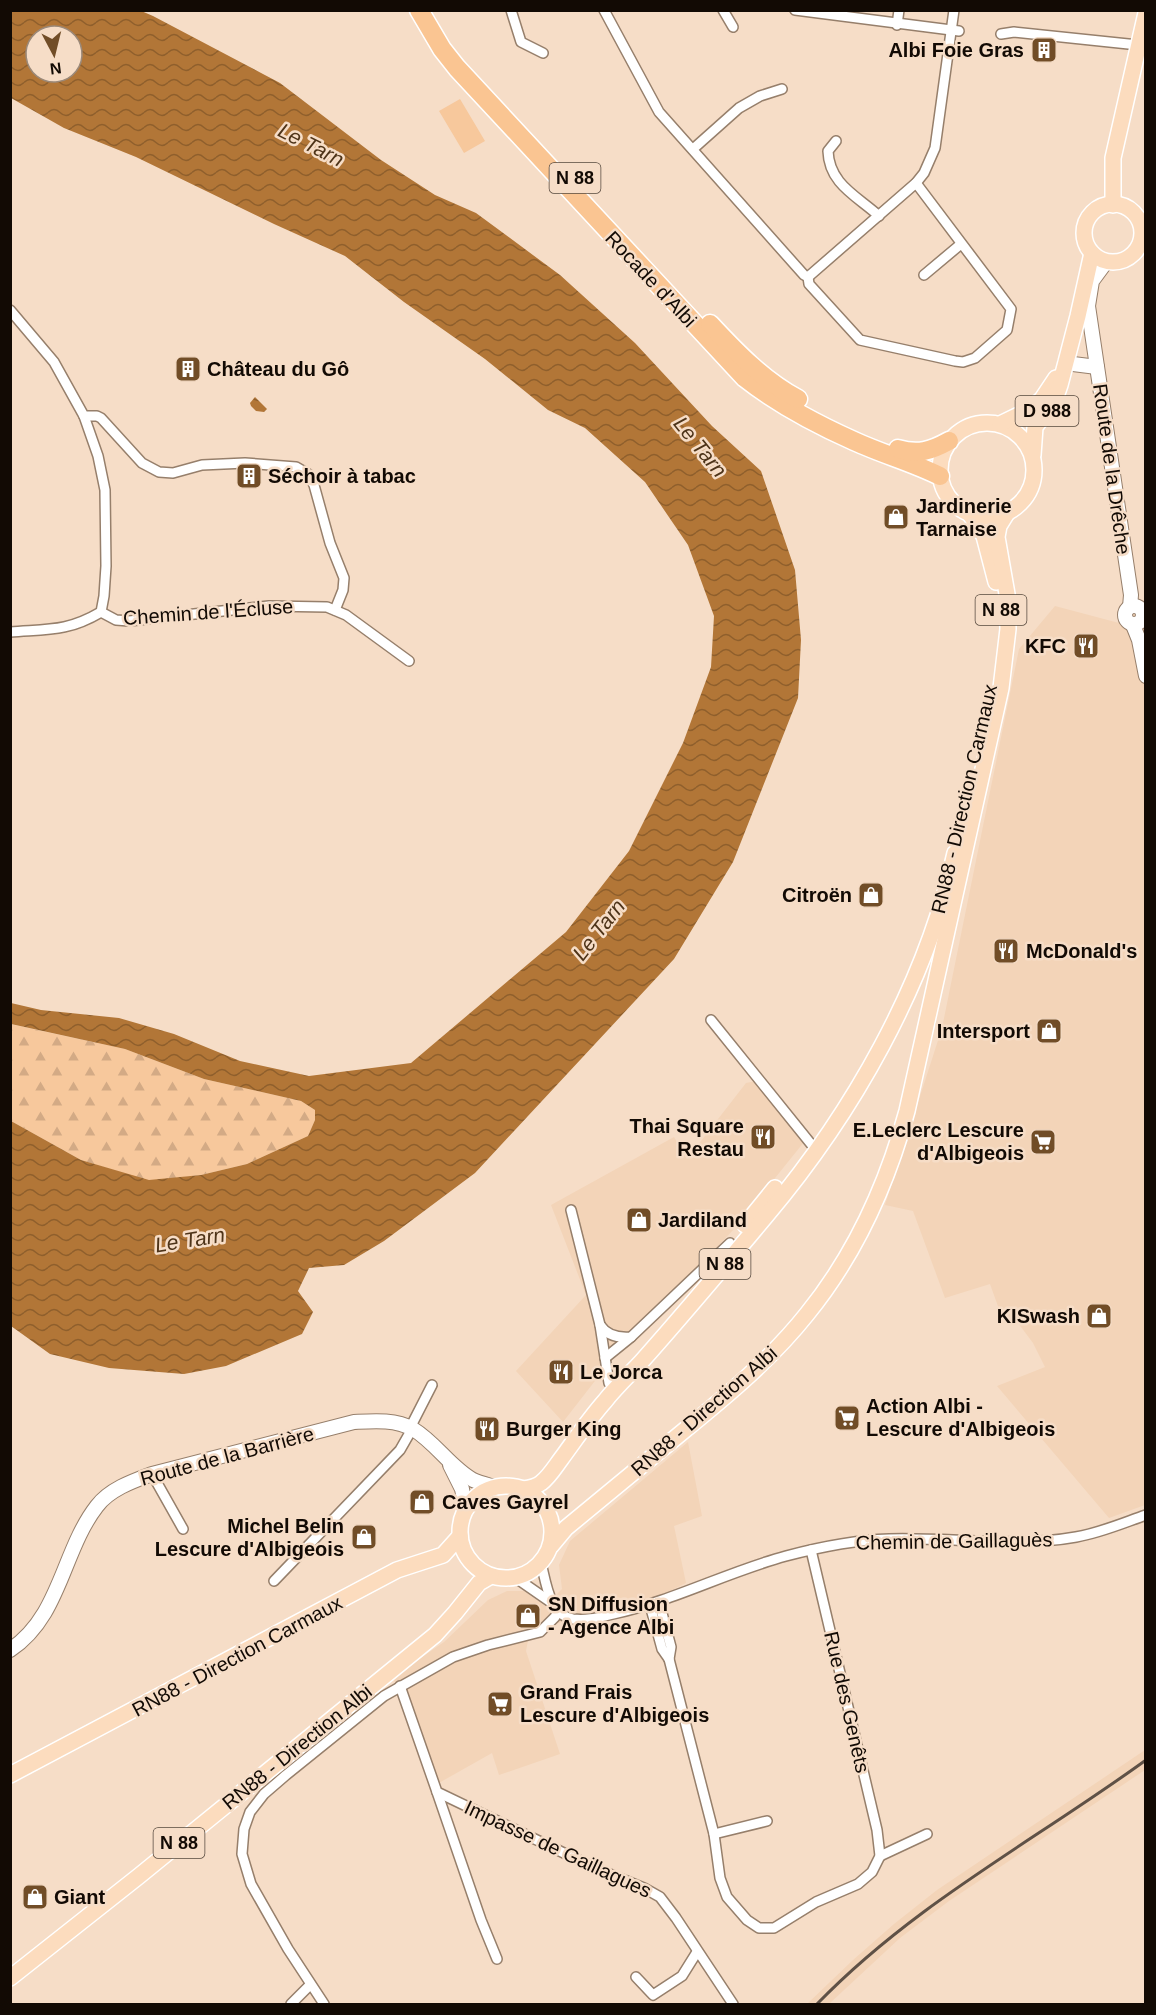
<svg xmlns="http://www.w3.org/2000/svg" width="1156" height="2015" font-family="Helvetica,sans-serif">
	<defs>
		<pattern id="forest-firs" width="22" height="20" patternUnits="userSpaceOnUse" patternTransform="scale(1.5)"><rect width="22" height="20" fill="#f7c89c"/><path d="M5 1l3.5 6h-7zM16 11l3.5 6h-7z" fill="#d3aa85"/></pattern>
		<pattern id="water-waves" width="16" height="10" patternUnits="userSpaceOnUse" patternTransform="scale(1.5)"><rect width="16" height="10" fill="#b27637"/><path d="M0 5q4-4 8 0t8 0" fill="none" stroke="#8f5f2c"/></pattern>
	</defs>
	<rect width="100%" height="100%" fill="#f6ddc7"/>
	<!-- built -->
	<g fill="#f3d4b8">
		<path d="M1143,601h2v904l-36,13 -112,-132 48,-19 -12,-24 -15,-20h-14l-14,-39 -45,14 -32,-87 -28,-6 57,-177 77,-379 36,-43 64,17z"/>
		<path d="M756,1081l48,61 -70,87 -122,130 -49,63 -47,-51 70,-76 -35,-90 123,-68 13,22 59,-76z"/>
		<path d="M688,1442l14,74 -28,10 12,57 -34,17 -122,30 -4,21 34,103 -61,21 -7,-22 -62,35 -37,-111 51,-35 44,-42 19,-9h17l21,15 17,-17 -3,-24 11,-24z"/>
		<path d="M1145,1750v20l-196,131 -49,37 -71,66h-22l46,-44 41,-36 43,-34z"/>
	</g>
	<!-- forest -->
	<path fill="url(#forest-firs)" d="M10,1024l115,25 79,30 97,22 14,9v10l-7,16 -61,28 -46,11 -52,6 -68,-21 -70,-39z"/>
	<!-- pitch -->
	<path fill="#f7c89c" d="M460,99l25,42 -21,12 -25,-42z"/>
	<!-- water -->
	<g fill="url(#water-waves)" fill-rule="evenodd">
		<path d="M11,10h128l14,6 127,67 101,77 54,35 41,18 84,62 75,68 77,83 49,45 34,99 6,70 -3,58 -65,164 -59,97 -199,214 -91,68 -40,24 -35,3 -11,23 15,21 -11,22 -76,32 -42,8 -75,-6 -59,-14 -39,-28v-205l70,39 68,20 52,-5 46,-11 61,-28 7,-16v-10l-14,-9 -97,-22 -79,-30 -114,-25v-21l30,7 78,8 55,16 66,27 69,15 102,-13 155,-131 63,-81 54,-108 28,-76 3,-51 -26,-71 -43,-63 -60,-54 -37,-18 -63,-51 -81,-57 -59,-46 -71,-32 -138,-67 -72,-29 -53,-30zM36,36h36v36h-36z"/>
		<path d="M255,397l12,12 -3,3 -8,-1 -5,-5 -1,-3z"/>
	</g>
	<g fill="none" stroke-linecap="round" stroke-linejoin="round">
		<!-- street casing -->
		<g stroke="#967f6b" stroke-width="12">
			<g id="street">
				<path d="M511,10l10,32 22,11"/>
				<path d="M604,10l55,102 145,163 4,2"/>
				<path d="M723,10l10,17"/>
				<path d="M795,10l164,21"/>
				<path d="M897,25l2,-15"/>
				<path d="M1001,34l13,-2 124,13"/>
				<path d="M836,141l-8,10c1,33 29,45 51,65"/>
				<path d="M693,149l46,-41 21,-12 22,-7"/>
				<path d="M1141,239h5"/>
				<path d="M924,275l37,-31"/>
				<path d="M808,277l1,7 51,56 95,21 8,1 12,-4 32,-28 4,-21 -95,-126"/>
				<path d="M808,277l108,-94 8,-10 11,-25 19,-138"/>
				<path d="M10,310l44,52 30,54h13l4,2 41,45 17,9 14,1 29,-8 43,-2 51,4 12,7 6,11 16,58 14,35 -1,12 -8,20"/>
				<path d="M1142,611l4,1"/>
				<path d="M101,612l15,8 13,1 140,-15 58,1 19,8 63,46"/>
				<path d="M10,632c38,-3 57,0 91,-20l3,-16 2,-30 -1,-76 -7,-34 -14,-40"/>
				<path d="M711,1020l100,124"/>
				<path d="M571,1210l29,115 9,58"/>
				<path d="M600,1325c7,11 19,13 31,12l99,-94"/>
				<path d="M605,1358l26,-21"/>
				<path d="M410,1428l22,-43"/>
				<path d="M152,1474l31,55"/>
				<path d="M541,1563c5,19 8,52 32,56 14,2 27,-2 40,-5 60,-13 114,-42 173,-58 34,-9 69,-16 103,-17 62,-2 126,9 187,-2 24,-4 47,-14 70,-22"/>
				<path d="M516,1578l36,25"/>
				<path d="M274,1581l126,-131 12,-21"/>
				<path d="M650,1605l12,44 7,10 2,-12 -12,-45"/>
				<path d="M669,1659l45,175 6,44 7,19 20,23 12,8h15l42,-26 42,-18 14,-12 8,-16 -3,-26 -66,-280"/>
				<path d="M400,1686l37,106 158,76 49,20 16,9 16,21 57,86"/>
				<path d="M437,1792l44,128 16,39"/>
				<path d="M714,1834l53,-13"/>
				<path d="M880,1856l47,-22"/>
				<path d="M636,1977l17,18 29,-19 15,-24"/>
				<path d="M291,2004l19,-19"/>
				<path d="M324,2004l-36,-55 -37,-65 -9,-30 2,-25 6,-17 14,-18 22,-19 98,-79 69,-39 35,-12 52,-13 15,-15 3,-6"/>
			</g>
		</g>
		<!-- secondary casing -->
		<g stroke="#967f6b" stroke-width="16">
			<g id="secondary">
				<path d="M1106,262l-14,19 -4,25 43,289 -1,12"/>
				<path d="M1065,363l32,4"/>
				<circle cx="1134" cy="615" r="9"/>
				<path d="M1133,625l6,15 7,36"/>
				<path d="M450,1465l12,24 4,20"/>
				<path d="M10,1650c51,-34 52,-99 87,-144 13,-17 36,-25 55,-32l202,-52c19,-1 41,-3 59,7 23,14 37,38 60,51 6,3 15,5 22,7"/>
			</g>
		</g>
		<!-- primary casing -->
		<g stroke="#fff" stroke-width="18">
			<g id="primary">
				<circle cx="1113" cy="233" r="29"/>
				<path d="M1113,205v-47l33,-145"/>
				<circle cx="987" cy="470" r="47"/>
				<path d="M1000,424l31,-15 11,-10 14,-21"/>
				<path d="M1033,455l2,-28 19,-25 6,-17 18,-69 14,-63"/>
				<path d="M969,513l15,23 12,46"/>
				<path d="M745,1225l30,-37"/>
				<circle cx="506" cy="1532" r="46"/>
				<path d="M524,1489c6,-1 12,-2 17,-6 8,-6 14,-16 20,-24 14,-19 28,-40 44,-58 11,-14 25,-27 37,-40 42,-47 83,-96 124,-145 86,-102 160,-231 189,-363"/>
				<path d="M551,1546l15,-18c40,-33 80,-66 120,-99 43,-35 86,-71 121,-115 48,-59 80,-130 100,-203l94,-423 7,-59 -1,-35 -10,-57 2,-11 8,-13"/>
				<path d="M10,1775l387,-205 46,-15 17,-19"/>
				<path d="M10,1978l129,-102 296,-241 20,-22 24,-30 12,-7"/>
			</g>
		</g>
		<!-- highway casing -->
		<g stroke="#fff" stroke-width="21">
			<g id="highway">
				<path d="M419,10l23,39 15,19 288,310c33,26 71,46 109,63 28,13 58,21 86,35"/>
				<path d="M710,324c26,28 54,57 88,75"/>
				<path d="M898,449c20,6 33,2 51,-8"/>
			</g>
		</g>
		<!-- street -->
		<use href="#street" stroke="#fff" stroke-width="9"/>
		<!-- secondary -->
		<use href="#secondary" stroke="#fff" stroke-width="14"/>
		<!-- primary -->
		<use href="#primary" stroke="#fcdcbe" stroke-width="15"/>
		<!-- highway -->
		<use href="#highway" stroke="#fac592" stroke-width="18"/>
		<!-- rail -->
		<path stroke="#5f5146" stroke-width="3" d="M817,2004c98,-101 216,-162 329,-244"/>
	</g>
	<!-- icons -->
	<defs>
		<g id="building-square" transform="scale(1.35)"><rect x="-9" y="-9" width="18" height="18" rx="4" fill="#714d27" stroke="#f6ddc7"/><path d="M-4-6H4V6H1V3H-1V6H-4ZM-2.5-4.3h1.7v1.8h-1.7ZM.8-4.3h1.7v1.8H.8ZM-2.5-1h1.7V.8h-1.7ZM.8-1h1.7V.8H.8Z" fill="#fff"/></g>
		<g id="shop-square" transform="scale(1.35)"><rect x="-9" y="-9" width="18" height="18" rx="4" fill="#714d27" stroke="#f6ddc7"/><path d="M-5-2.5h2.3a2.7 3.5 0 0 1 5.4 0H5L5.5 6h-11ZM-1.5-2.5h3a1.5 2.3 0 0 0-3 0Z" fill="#fff"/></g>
		<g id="restaurant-square" transform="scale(1.35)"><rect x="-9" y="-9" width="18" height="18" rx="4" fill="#714d27" stroke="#f6ddc7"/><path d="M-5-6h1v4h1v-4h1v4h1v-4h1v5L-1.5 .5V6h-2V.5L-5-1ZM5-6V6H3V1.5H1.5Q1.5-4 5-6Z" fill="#fff"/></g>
		<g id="supermarket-square" transform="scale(1.35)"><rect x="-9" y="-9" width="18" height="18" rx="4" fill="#714d27" stroke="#f6ddc7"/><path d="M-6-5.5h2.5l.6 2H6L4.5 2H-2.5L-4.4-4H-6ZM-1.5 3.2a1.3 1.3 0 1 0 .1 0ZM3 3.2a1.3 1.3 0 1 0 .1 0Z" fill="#fff"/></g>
	</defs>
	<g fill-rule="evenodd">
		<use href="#building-square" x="1044" y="50"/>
		<use href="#building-square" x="188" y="369"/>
		<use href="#building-square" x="249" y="476"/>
		<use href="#shop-square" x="896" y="517"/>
		<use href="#restaurant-square" x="1086" y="646"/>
		<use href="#shop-square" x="871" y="895"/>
		<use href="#restaurant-square" x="1006" y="951"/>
		<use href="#shop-square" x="1049" y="1031"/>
		<use href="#restaurant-square" x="763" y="1137"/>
		<use href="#supermarket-square" x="1043" y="1142"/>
		<use href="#shop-square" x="639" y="1220"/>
		<use href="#shop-square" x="1099" y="1316"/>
		<use href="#restaurant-square" x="561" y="1372"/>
		<use href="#supermarket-square" x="847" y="1418"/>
		<use href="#restaurant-square" x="487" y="1429"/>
		<use href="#shop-square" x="422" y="1502"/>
		<use href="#shop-square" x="364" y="1537"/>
		<use href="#shop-square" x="528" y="1616"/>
		<use href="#supermarket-square" x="500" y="1704"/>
		<use href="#shop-square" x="35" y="1897"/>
	</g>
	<g text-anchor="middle" stroke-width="5" stroke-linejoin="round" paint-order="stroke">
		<!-- shield labels -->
		<g fill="#f6ddc7" stroke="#56493e" stroke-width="1.5">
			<rect x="549.5" y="163" width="51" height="30" rx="4.5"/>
			<rect x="1015.5" y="396" width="63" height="30" rx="4.5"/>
			<rect x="975.5" y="595" width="51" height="30" rx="4.5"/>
			<rect x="699.5" y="1249" width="51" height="30" rx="4.5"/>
			<rect x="153.5" y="1828" width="51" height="30" rx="4.5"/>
		</g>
		<g font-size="18" font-weight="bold" fill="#120a04">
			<text x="575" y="184">N 88</text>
			<text x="1047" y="417">D 988</text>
			<text x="1001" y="616">N 88</text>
			<text x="725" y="1270">N 88</text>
			<text x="179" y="1849">N 88</text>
		</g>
		<!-- poi labels -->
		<g font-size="20" font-weight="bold" fill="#120a04" stroke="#f6ddc7" text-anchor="start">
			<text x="1024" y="57" text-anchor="end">Albi Foie Gras</text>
			<text x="207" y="376">Château du Gô</text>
			<text x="268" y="483">Séchoir à tabac</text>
			<text x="916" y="513">Jardinerie<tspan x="916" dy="23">Tarnaise</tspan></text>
			<text x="1066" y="653" text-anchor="end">KFC</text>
			<text x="852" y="902" text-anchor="end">Citroën</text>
			<text x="1026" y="958">McDonald's</text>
			<text x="1030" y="1038" text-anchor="end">Intersport</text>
			<text x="744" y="1133" text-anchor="end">Thai Square<tspan x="744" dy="23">Restau</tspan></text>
			<text x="1024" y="1137" text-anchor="end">E.Leclerc Lescure<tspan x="1024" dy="23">d'Albigeois</tspan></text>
			<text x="658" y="1227">Jardiland</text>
			<text x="1080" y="1323" text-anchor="end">KISwash</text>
			<text x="580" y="1379">Le Jorca</text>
			<text x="866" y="1413">Action Albi -<tspan x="866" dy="23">Lescure d'Albigeois</tspan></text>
			<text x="506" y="1436">Burger King</text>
			<text x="442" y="1509">Caves Gayrel</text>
			<text x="344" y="1533" text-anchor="end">Michel Belin<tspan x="344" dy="23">Lescure d'Albigeois</tspan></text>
			<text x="548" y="1611">SN Diffusion<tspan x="548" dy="23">- Agence Albi</tspan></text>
			<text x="520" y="1699">Grand Frais<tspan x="520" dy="23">Lescure d'Albigeois</tspan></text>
			<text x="54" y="1904">Giant</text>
		</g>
		<!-- street labels -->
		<g font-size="20" fill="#120a04" stroke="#f6ddc7">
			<text transform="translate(651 279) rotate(47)" y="7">Rocade d'Albi</text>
			<text transform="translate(1112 469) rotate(82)" y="7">Route de la Drêche</text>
			<text transform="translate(208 612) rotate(-4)" y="7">Chemin de l'Écluse</text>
			<text transform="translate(964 799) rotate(-77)" y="7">RN88 - Direction Carmaux</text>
			<text transform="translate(704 1411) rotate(-41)" y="7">RN88 - Direction Albi</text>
			<text transform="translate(227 1456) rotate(-15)" y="7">Route de la Barrière</text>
			<text transform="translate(954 1541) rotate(-1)" y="7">Chemin de Gaillaguès</text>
			<text transform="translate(237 1656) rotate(-28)" y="7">RN88 - Direction Carmaux</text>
			<text transform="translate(847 1702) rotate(77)" y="7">Rue des Genêts</text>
			<text transform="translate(297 1747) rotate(-39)" y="7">RN88 - Direction Albi</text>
			<text transform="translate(558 1849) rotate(25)" y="7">Impasse de Gaillagues</text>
		</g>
		<!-- water labels -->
		<g font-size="21" font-style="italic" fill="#4e3419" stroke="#f6ddc7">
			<text transform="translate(311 145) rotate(27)" y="7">Le Tarn</text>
			<text transform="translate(700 447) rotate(51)" y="7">Le Tarn</text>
			<text transform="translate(599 930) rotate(-52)" y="7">Le Tarn</text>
			<text transform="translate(190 1240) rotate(-9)" y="7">Le Tarn</text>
		</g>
	</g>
	<!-- border -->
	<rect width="1156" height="2015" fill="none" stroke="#120a04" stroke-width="24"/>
	<!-- north arrow -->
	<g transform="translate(54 54) rotate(173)"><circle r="28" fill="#f6ddc7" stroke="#9b8979" stroke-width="1.5"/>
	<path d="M0-4.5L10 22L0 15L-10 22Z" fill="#714d27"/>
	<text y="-9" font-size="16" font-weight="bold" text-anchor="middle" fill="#120a04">N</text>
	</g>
</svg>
